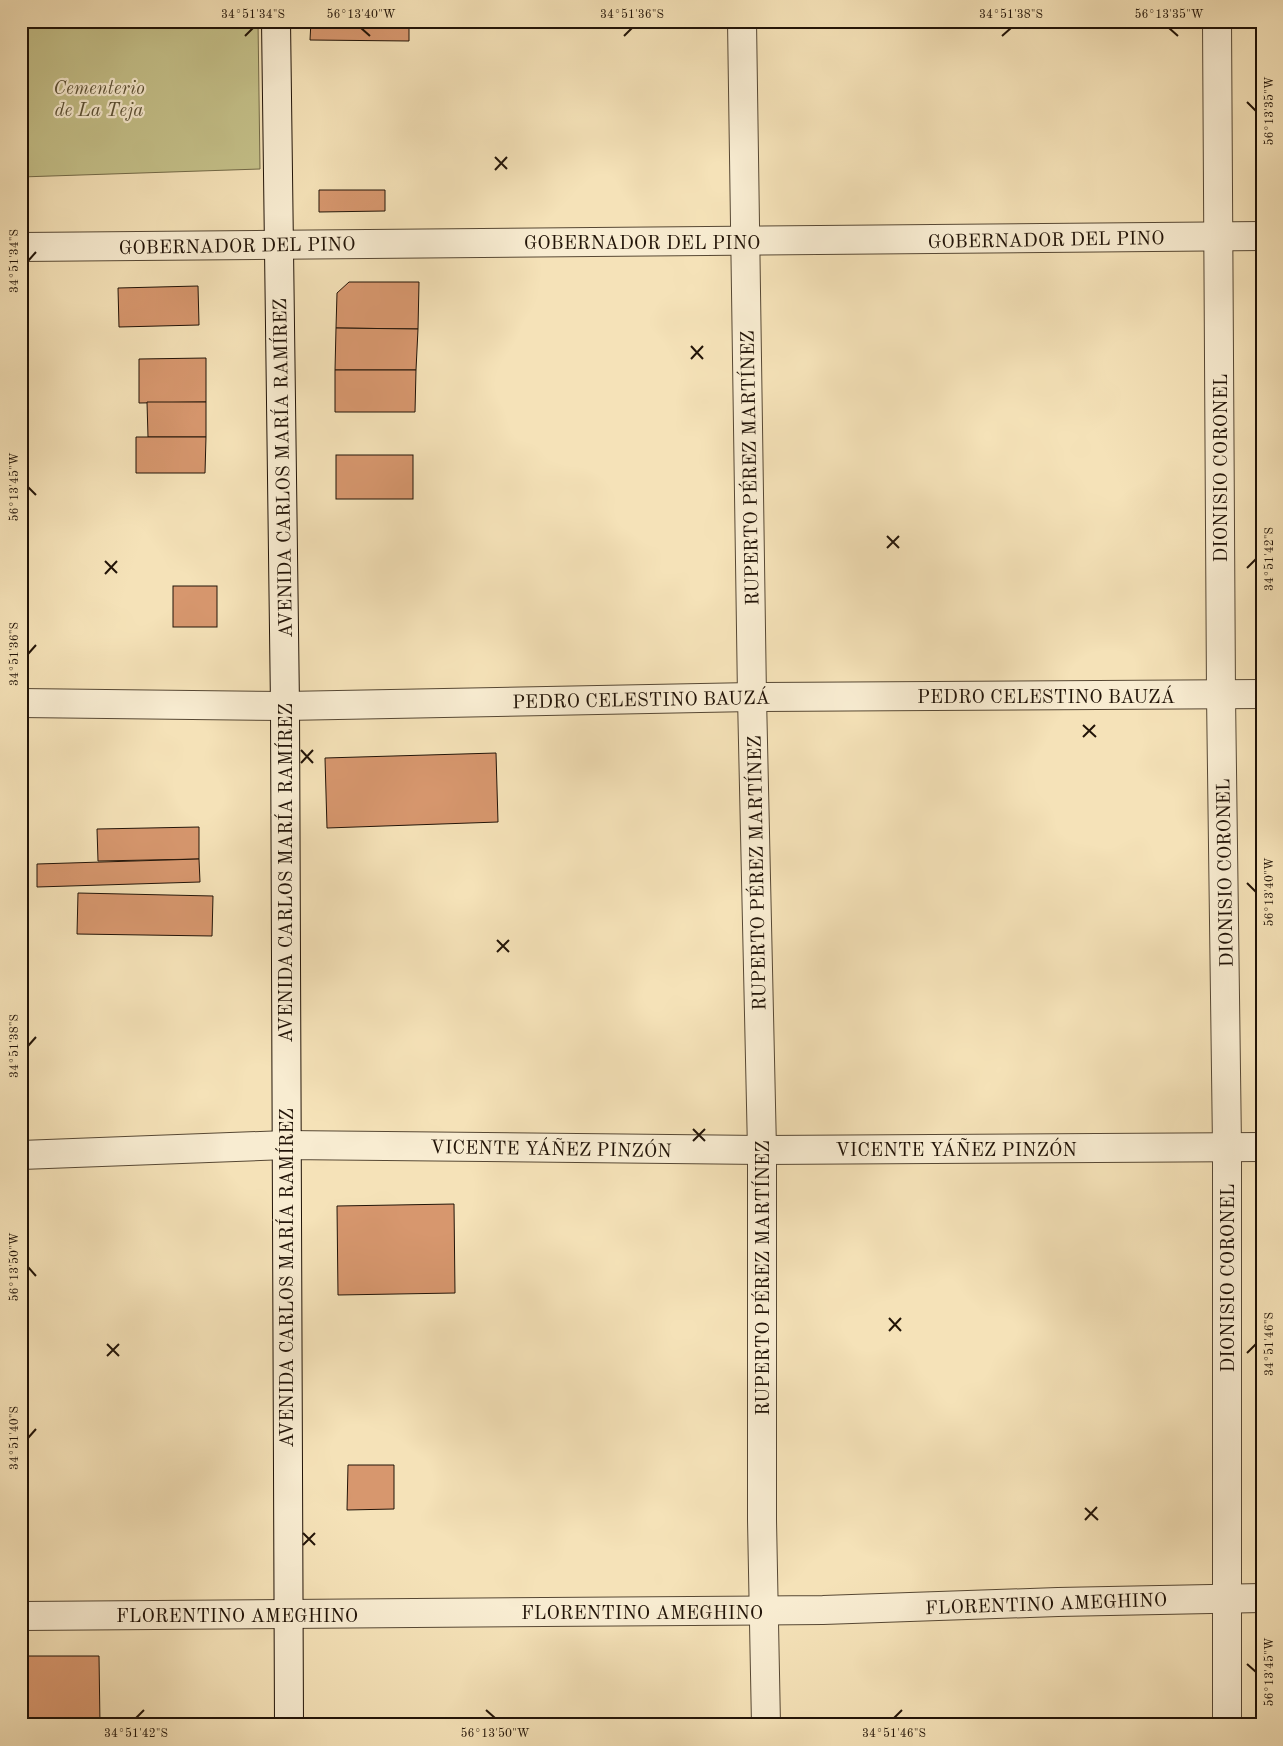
<svg xmlns="http://www.w3.org/2000/svg" width="1283" height="1746" font-family="'Old Standard TT',serif">
	<rect width="100%" height="100%" fill="#f5e2b8"/>
	<filter id="stains"><feTurbulence type="fractalNoise" baseFrequency=".004" numOctaves="4"/><feColorMatrix values="0 0 0 0 .2 0 0 0 0 .09 0 0 0 0 .02 0 0 0 .5 -.17"/></filter>
	<radialGradient id="worn" r=".72"><stop offset=".6" stop-color="#630" stop-opacity="0"/><stop offset="1" stop-color="#630" stop-opacity=".3"/></radialGradient>
	<!-- green -->
	<path fill="#c4c089" stroke="#736a48" d="M21,21h237l2,148 -239,8z"/>
	<!-- building -->
	<g fill="#d7976e" stroke="#221408">
		<path d="M311,21h98v20l-99,-1z"/>
		<path d="M319,190h66v21l-66,1z"/>
		<path d="M349,282h70l-1,47 -82,-1 1,-35z"/>
		<path d="M198,286l1,39 -80,2 -1,-39z"/>
		<path d="M336,328l82,1 -2,41h-81z"/>
		<path d="M206,358v44l-67,1v-44z"/>
		<path d="M335,370h81l-1,42h-80z"/>
		<path d="M147,402h59v35h-58z"/>
		<path d="M136,437h70l-1,36h-69z"/>
		<rect x="336" y="455" width="77" height="44"/>
		<rect x="173" y="586" width="44" height="41"/>
		<path d="M496,753l2,69 -171,6 -2,-70z"/>
		<path d="M199,827v32l-101,2 -1,-32z"/>
		<path d="M199,859l1,23 -163,5v-23z"/>
		<path d="M78,893l135,3 -1,40 -135,-2z"/>
		<path d="M454,1204l1,89 -117,2 -1,-89z"/>
		<path d="M348,1465h46v44l-47,1z"/>
		<path d="M21,1656h78l1,69h-79z"/>
	</g>
	<g fill="none" stroke-linecap="round" stroke-linejoin="round">
		<!-- minor casing -->
		<g stroke="#574834" stroke-width="30">
			<g id="minor">
				<path d="M742,21l10,676 10,453v370l4,205"/>
				<path d="M1217,21l4,674 6,452v578"/>
				<path d="M21,247l1241,-11"/>
				<path d="M21,703l264,3 467,-9 510,-3"/>
				<path d="M21,1155l265,-10 476,5 500,-3"/>
				<path d="M21,1616l802,-6 235,-8 204,-4"/>
			</g>
		</g>
		<!-- secondary casing -->
		<g stroke="#221408" stroke-width="30">
			<path id="secondary" d="M276,21l9,685 4,1019"/>
		</g>
		<!-- minor -->
		<use href="#minor" stroke="#f8ecd1" stroke-width="28"/>
		<!-- secondary -->
		<use href="#secondary" stroke="#f8ecd1" stroke-width="28"/>
	</g>
	<!-- ticks -->
	<path fill="none" stroke="#221408" stroke-width="2" d="M361,28l9,8M1169,28l9,8M245,36l8,-8M624,36l8,-8M1002,36l9,-8M1247,102l9,9M495,157l12,12M495,170l12,-13M28,261l8,-9M691,346l12,13M691,359l12,-13M28,487l8,8M887,536l12,12M887,548l12,-12M105,561l12,12M1247,568l9,-9M105,574l12,-13M28,654l8,-9M1083,725l13,12M1083,737l12,-12M301,750l12,13M301,763l12,-13M1247,883l9,9M497,940l12,12M497,952l12,-12M28,1046l8,-9M693,1129l12,12M693,1141l12,-12M28,1267l8,9M889,1318l12,13M889,1331l12,-13M107,1344l12,12M1247,1353l9,-9M107,1356l12,-12M28,1438l8,-9M1085,1508l13,12M1085,1520l12,-13M303,1533l12,12M303,1545l12,-12M1247,1664l9,8M486,1710l9,8M136,1718l8,-8M894,1718l8,-8"/>
	<g text-anchor="middle" stroke-width="4.5" stroke-linejoin="round" paint-order="stroke">
		<!-- park labels -->
		<g font-size="19" font-style="italic" fill="#5b5035" stroke="#f8ecd1">
			<text x="99" y="94">Cementerio<tspan x="99" dy="22">de La Teja</tspan></text>
		</g>
		<!-- street labels -->
		<g font-size="19" fill="#221408" stroke="#f8ecd1">
			<text transform="translate(1046 239) rotate(-1)" y="7">GOBERNADOR DEL PINO</text>
			<text x="642" y="249">GOBERNADOR DEL PINO</text>
			<text transform="translate(237 245) rotate(-1)" y="7">GOBERNADOR DEL PINO</text>
			<text transform="translate(282 468) rotate(-91)" y="7">AVENIDA CARLOS MARÍA RAMÍREZ</text>
			<text transform="translate(749 468) rotate(-91)" y="7">RUPERTO PÉREZ MARTÍNEZ</text>
			<text transform="translate(1220 468) rotate(-90)" y="7">DIONISIO CORONEL</text>
			<text x="1046" y="703">PEDRO CELESTINO BAUZÁ</text>
			<text transform="translate(641 699) rotate(-1)" y="7">PEDRO CELESTINO BAUZÁ</text>
			<text transform="translate(285 873) rotate(-90)" y="7">AVENIDA CARLOS MARÍA RAMÍREZ</text>
			<text transform="translate(756 873) rotate(-91)" y="7">RUPERTO PÉREZ MARTÍNEZ</text>
			<text transform="translate(1224 873) rotate(-91)" y="7">DIONISIO CORONEL</text>
			<text transform="translate(551 1148) rotate(1)" y="7">VICENTE YÁÑEZ PINZÓN</text>
			<text x="956" y="1156">VICENTE YÁÑEZ PINZÓN</text>
			<text transform="translate(286 1278) rotate(-90)" y="7">AVENIDA CARLOS MARÍA RAMÍREZ</text>
			<text transform="translate(762 1278) rotate(-90)" y="7">RUPERTO PÉREZ MARTÍNEZ</text>
			<text transform="translate(1227 1278) rotate(-90)" y="7">DIONISIO CORONEL</text>
			<text transform="translate(1046 1603) rotate(-2)" y="7">FLORENTINO AMEGHINO</text>
			<text x="642" y="1619">FLORENTINO AMEGHINO</text>
			<text x="237" y="1622">FLORENTINO AMEGHINO</text>
		</g>
	</g>
	<!-- margin -->
	<rect width="1283" height="1746" fill="none" stroke="#f5e2b8" stroke-width="55"/>
	<rect x="28" y="28" width="1228" height="1690" fill="none" stroke="#221408" stroke-width="2"/>
	<g font-size="12" text-anchor="middle" fill="#221408">
		<text x="253" y="18">34°51'34"S</text>
		<text x="361" y="18">56°13'40"W</text>
		<text x="632" y="18">34°51'36"S</text>
		<text x="1011" y="18">34°51'38"S</text>
		<text x="1169" y="18">56°13'35"W</text>
		<text transform="translate(1269 111) rotate(-90)" y="4">56°13'35"W</text>
		<text transform="translate(14 261) rotate(-90)" y="4">34°51'34"S</text>
		<text transform="translate(14 487) rotate(-90)" y="4">56°13'45"W</text>
		<text transform="translate(1269 559) rotate(-90)" y="4">34°51'42"S</text>
		<text transform="translate(14 654) rotate(-90)" y="4">34°51'36"S</text>
		<text transform="translate(1269 892) rotate(-90)" y="4">56°13'40"W</text>
		<text transform="translate(14 1046) rotate(-90)" y="4">34°51'38"S</text>
		<text transform="translate(14 1267) rotate(-90)" y="4">56°13'50"W</text>
		<text transform="translate(1269 1344) rotate(-90)" y="4">34°51'46"S</text>
		<text transform="translate(14 1438) rotate(-90)" y="4">34°51'40"S</text>
		<text transform="translate(1269 1672) rotate(-90)" y="4">56°13'45"W</text>
		<text x="136" y="1737">34°51'42"S</text>
		<text x="495" y="1737">56°13'50"W</text>
		<text x="894" y="1737">34°51'46"S</text>
	</g>
	<rect width="100%" height="100%" filter="url(#stains)"/>
	<rect width="100%" height="100%" fill="url(#worn)"/>
</svg>
